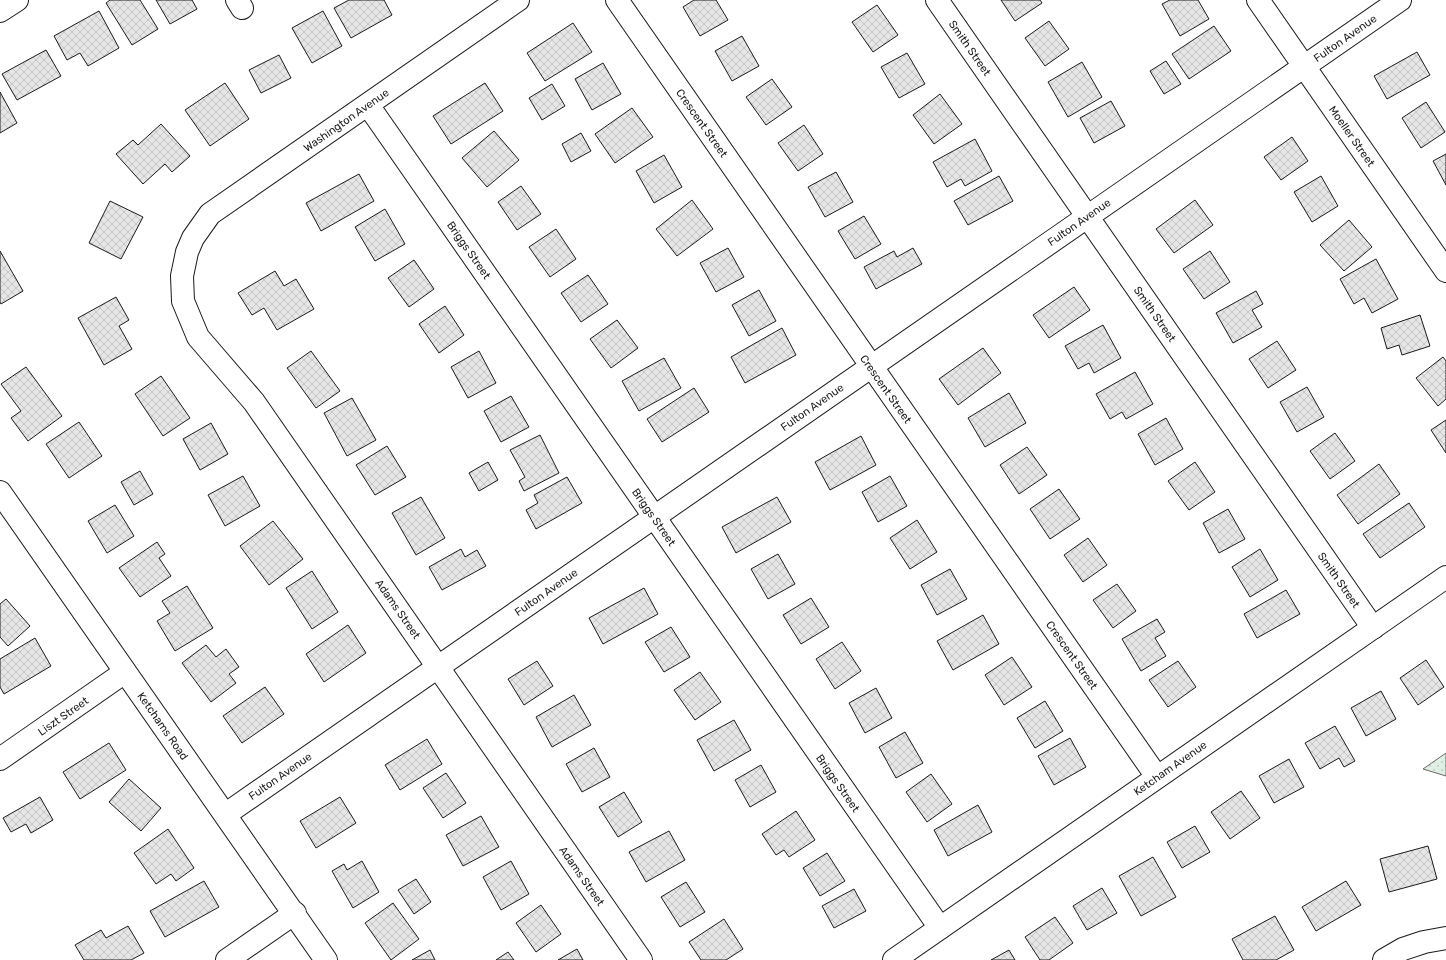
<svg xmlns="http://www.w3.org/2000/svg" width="1446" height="960" font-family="Rubik,sans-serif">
	<defs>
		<pattern id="grass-dots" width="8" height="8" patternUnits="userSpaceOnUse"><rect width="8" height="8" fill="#e0efe3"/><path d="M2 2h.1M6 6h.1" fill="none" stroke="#c0ccc2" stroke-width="1.8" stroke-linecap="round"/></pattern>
		<pattern id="building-cross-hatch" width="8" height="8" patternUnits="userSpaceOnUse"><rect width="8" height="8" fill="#e6e6e6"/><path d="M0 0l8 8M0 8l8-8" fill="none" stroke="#c5c5c5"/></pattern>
	</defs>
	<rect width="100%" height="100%" fill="#fff"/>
	<!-- grass -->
	<path fill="url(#grass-dots)" stroke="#6a6a6a" d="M1446,753v23l-23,-7z"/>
	<!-- building -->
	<g fill="url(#building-cross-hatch)" stroke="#1a1a1a">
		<path d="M110,0h30l18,29 -26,16 -26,-42z"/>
		<path d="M156,0h36l5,9 -27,15z"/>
		<path d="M349,0h35l8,15 -41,23 -17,-30z"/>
		<path d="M694,0h22l12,20 -28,16 -17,-29z"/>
		<path d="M1001,0h39l2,3 -27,18z"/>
		<path d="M1170,0h28l11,19 -29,17 -18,-32z"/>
		<path d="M877,5l21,30 -25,17 -21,-30z"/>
		<path d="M99,11l20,37 -31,18 -8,-13 -13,7 -13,-24z"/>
		<path d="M323,11l19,35 -30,17 -20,-35z"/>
		<path d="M1049,21l20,28 -24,17 -20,-28z"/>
		<path d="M573,23l19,29 -47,29 -18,-28z"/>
		<path d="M1214,26l17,25 -42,28 -17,-25z"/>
		<path d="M742,36l17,30 -27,15 -17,-30z"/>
		<path d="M46,50l15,26 -44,24 -15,-26z"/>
		<path d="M1417,52l13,23 -43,24 -13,-23z"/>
		<path d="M907,53l18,31 -26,14 -18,-31z"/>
		<path d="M279,55l12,23 -30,15 -12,-23z"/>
		<path d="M1166,61l15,23 -17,10 -14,-23z"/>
		<path d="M1082,62l20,35 -34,20 -20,-35z"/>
		<path d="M603,63l18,31 -29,16 -17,-31z"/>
		<path d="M772,79l20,28 -26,18 -20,-28z"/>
		<path d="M225,83l24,36 -39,27 -25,-36z"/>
		<path d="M485,83l18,28 -52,33 -18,-28z"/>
		<path d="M552,84l13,22 -23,14 -13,-22z"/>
		<path d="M0,92l17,31 -17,10z"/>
		<path d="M940,94l22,30 -28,20 -21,-29z"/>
		<path d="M1111,101l14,25 -31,17 -14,-25z"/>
		<path d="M1426,102l19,30 -24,16 -19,-30z"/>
		<path d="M632,108l21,29 -38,26 -20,-29z"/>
		<path d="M161,124l29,32 -18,16 -7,-8 -22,20 -27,-30 17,-14 5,5z"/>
		<path d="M804,125l19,29 -25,17 -20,-28z"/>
		<path d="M494,131l25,29 -32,27 -25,-29z"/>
		<path d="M581,133l10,18 -20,11 -9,-18z"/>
		<path d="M1292,137l16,24 -27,19 -17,-23z"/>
		<path d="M975,139l17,32 -27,15 -4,-7 -14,8 -14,-25z"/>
		<path d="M1446,154v31l-13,-24z"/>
		<path d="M664,155l18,32 -28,16 -18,-32z"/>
		<path d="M836,172l17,30 -28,15 -17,-30z"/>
		<path d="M359,174l15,27 -53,30 -15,-28z"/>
		<path d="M999,176l14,25 -45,24 -14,-24z"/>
		<path d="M1321,176l17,30 -26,16 -18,-30z"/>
		<path d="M521,186l20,28 -24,16 -19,-28z"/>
		<path d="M692,200l21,29 -36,27 -21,-27z"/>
		<path d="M1195,200l18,25 -39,28 -18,-24z"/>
		<path d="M110,201l33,16 -22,42 -32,-16z"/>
		<path d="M385,209l20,35 -30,17 -20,-34z"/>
		<path d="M864,216l17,28 -26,15 -17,-28z"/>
		<path d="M1349,220l23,27 -28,24 -24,-26z"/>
		<path d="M556,229l20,30 -26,18 -21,-30z"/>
		<path d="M728,248l16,29 -28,15 -16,-29z"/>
		<path d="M913,248l9,16 -46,25 -12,-22 30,-16 3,6z"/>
		<path d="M0,251l23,40 -22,13 -1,-2z"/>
		<path d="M1210,251l20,31 -26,17 -21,-30z"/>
		<path d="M1376,259l22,40 -26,14 -8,-15 -10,6 -14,-25z"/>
		<path d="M414,260l20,29 -25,18 -21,-29z"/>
		<path d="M275,271l9,15 12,-7 18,30 -37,21 -13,-22 -12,7 -14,-22z"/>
		<path d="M588,275l20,29 -27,18 -20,-29z"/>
		<path d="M1074,287l16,23 -41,28 -16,-23z"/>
		<path d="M759,290l17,31 -27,15 -17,-31z"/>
		<path d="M1256,291l7,13 -11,6 10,17 -29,16 -17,-30z"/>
		<path d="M116,297l13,23 -10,6 13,23 -28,16 -26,-47z"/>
		<path d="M445,306l19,29 -25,18 -20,-29z"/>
		<path d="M1420,315l10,31 -28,9 -3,-10 -12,4 -6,-21z"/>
		<path d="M617,320l21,28 -27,20 -21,-29z"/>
		<path d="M1103,325l18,33 -27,15 -5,-10 -11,6 -13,-23z"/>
		<path d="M782,328l14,27 -51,28 -14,-26z"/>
		<path d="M1277,341l19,29 -28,18 -19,-29z"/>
		<path d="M983,348l18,25 -43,32 -19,-26z"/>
		<path d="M311,351l29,40 -24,17 -29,-40z"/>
		<path d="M479,351l17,32 -28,15 -17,-31z"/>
		<path d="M1443,357l3,4v38l-8,7 -22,-28z"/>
		<path d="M664,358l17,30 -42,23 -17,-30z"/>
		<path d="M26,367l36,49 -34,25 -17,-23 10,-7 -20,-27z"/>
		<path d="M1135,372l18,32 -27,15 -4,-7 -12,7 -14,-25z"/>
		<path d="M161,376l29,42 -27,18 -28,-42z"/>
		<path d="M1307,387l17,30 -27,15 -17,-30z"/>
		<path d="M694,388l15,24 -47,30 -15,-23z"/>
		<path d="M1009,393l17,30 -41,24 -17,-29z"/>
		<path d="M511,396l18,31 -28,15 -17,-31z"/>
		<path d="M352,398l24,42 -29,16 -23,-43z"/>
		<path d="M1166,418l17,31 -28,16 -17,-31z"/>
		<path d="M1446,420v33l-15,-23z"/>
		<path d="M79,422l23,34 -33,22 -23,-34z"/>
		<path d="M211,423l17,31 -28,16 -17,-31z"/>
		<path d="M1335,433l20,28 -25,18 -20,-28z"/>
		<path d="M540,435l19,38 -35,18 -5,-10 6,-4 -15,-27z"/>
		<path d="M861,436l15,29 -46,25 -15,-28z"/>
		<path d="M387,446l19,31 -31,18 -19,-30z"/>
		<path d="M1027,447l20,28 -28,19 -19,-29z"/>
		<path d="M488,462l10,18 -19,11 -10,-18z"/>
		<path d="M1195,462l20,30 -26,18 -21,-29z"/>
		<path d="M1379,464l21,30 -42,30 -21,-29z"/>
		<path d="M140,471l13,23 -19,11 -13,-23z"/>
		<path d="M243,476l17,30 -35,20 -17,-31z"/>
		<path d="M890,476l17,30 -29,16 -16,-30z"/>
		<path d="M567,477l15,26 -46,26 -10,-19 12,-7 -4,-8z"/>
		<path d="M1059,489l21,30 -30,20 -20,-30z"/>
		<path d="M421,497l24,41 -29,17 -24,-42z"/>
		<path d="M777,497l14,25 -55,31 -14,-26z"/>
		<path d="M1409,503l16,24 -45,31 -17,-24z"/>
		<path d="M115,505l19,31 -27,17 -19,-32z"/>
		<path d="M1228,509l17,30 -26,14 -16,-30z"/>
		<path d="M917,520l20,32 -27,17 -20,-31z"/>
		<path d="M273,521l30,38 -34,26 -29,-39z"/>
		<path d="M1088,538l19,27 -24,17 -19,-27z"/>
		<path d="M157,542l8,12 -6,4 12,18 -31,21 -21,-29z"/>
		<path d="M461,549l4,8 12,-7 9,16 -44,24 -13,-23z"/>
		<path d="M1260,549l18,31 -28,17 -18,-30z"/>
		<path d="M778,554l17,30 -27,15 -17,-30z"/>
		<path d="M950,569l17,30 -30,16 -16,-30z"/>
		<path d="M312,571l26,41 -26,17 -26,-41z"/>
		<path d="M1117,584l19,27 -23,17 -20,-28z"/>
		<path d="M187,586l26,42 -38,23 -18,-30 13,-8 -8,-12z"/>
		<path d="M644,588l14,26 -55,30 -14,-26z"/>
		<path d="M1286,590l14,24 -43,24 -13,-24z"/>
		<path d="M811,598l18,29 -28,17 -18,-29z"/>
		<path d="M6,599l24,27 -22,20 -8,-9v-33z"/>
		<path d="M983,615l16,29 -46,26 -16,-29z"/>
		<path d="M1157,619l8,13 -10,6 11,18 -25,15 -19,-32z"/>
		<path d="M348,625l18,28 -42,29 -18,-28z"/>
		<path d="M671,627l19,30 -26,15 -19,-30z"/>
		<path d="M35,638l16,28 -47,28 -4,-7v-28z"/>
		<path d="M842,642l19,29 -26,18 -19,-30z"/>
		<path d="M206,645l10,12 10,-8 13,18 -10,7 7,9 -25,19 -29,-39z"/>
		<path d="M1012,657l20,30 -28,18 -19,-30z"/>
		<path d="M1426,660l18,27 -26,18 -18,-27z"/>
		<path d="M537,661l16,25 -29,19 -16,-26z"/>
		<path d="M1178,661l18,26 -28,20 -19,-27z"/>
		<path d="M700,672l21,30 -26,18 -21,-30z"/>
		<path d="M265,687l19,27 -42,29 -19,-27z"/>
		<path d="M876,688l16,30 -27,15 -16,-30z"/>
		<path d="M1381,691l15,28 -30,17 -15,-28z"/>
		<path d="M574,695l17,30 -39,22 -16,-30z"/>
		<path d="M1045,701l18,30 -28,17 -18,-30z"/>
		<path d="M734,720l17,30 -37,21 -17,-31z"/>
		<path d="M1335,726l20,35 -11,6 -5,-9 -19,11 -15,-26z"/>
		<path d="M905,732l18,31 -27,15 -17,-31z"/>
		<path d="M1070,738l16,29 -32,18 -16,-29z"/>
		<path d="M427,739l15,25 -42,26 -15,-25z"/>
		<path d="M109,743l17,27 -46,29 -17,-27z"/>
		<path d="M594,748l16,29 -28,15 -16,-28z"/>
		<path d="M1289,759l15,28 -30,16 -15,-27z"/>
		<path d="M761,765l15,27 -26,15 -15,-27z"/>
		<path d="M446,773l20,30 -23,15 -20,-30z"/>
		<path d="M931,774l21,30 -25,18 -21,-30z"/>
		<path d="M129,779l32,29 -20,23 -32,-29z"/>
		<path d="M1241,791l19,27 -30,21 -19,-27z"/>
		<path d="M624,792l18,30 -24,15 -19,-30z"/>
		<path d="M40,797l13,23 -22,13 -5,-9 -15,8 -8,-14z"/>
		<path d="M340,797l16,26 -40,25 -16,-27z"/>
		<path d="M978,805l14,27 -44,24 -14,-26z"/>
		<path d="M796,811l19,29 -26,17 -5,-7 -8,5 -14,-21z"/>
		<path d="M481,816l18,31 -36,19 -17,-31z"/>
		<path d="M1195,826l15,26 -28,16 -15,-26z"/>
		<path d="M168,829l26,39 -18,13 -5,-7 -15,10 -22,-31z"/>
		<path d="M669,831l16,29 -39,22 -17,-30z"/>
		<path d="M1428,846l9,33 -48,13 -9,-33z"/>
		<path d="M827,853l18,28 -25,15 -17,-28z"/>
		<path d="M1153,857l23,40 -35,19 -22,-40z"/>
		<path d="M362,861l17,31 -26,16 -21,-37 12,-7 3,6z"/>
		<path d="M511,861l18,33 -28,16 -18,-33z"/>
		<path d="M416,879l15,23 -17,12 -16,-24z"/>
		<path d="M204,881l15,26 -54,30 -15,-26z"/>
		<path d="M1346,881l15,24 -45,26 -14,-24z"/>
		<path d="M686,882l19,30 -25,15 -19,-30z"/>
		<path d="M1102,888l15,25 -30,17 -14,-24z"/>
		<path d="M854,889l12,22 -32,17 -12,-22z"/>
		<path d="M393,903l26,36 -28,21 -26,-37z"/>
		<path d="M541,905l20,29 -25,18 -20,-29z"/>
		<path d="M1275,916l19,34 -18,10h-33l-11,-21z"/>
		<path d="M1055,917l18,26 -24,17h-9l-15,-23z"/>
		<path d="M724,919l19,30 -17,11h-25l-12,-18z"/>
		<path d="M128,926l16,27 -13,7h-47l-9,-15 26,-15 5,8z"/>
		<path d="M577,949l6,11h-25z"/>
		<path d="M430,950l5,10h-23z"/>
		<path d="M1009,950l6,10h-24z"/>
		<path d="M508,952l6,8h-18z"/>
	</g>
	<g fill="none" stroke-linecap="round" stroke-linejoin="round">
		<!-- minor casing -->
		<g stroke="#1a1a1a" stroke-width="24">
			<g id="minor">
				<path d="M237,0l5,8"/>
				<path d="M518,0l-308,214 -17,24 -6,14 -5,24 1,25 15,36 56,65 387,558"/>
				<path d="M617,0l540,777"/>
				<path d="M937,0l436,628"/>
				<path d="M1258,0l188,271"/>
				<path d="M0,11l17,-11"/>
				<path d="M368,105l572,823"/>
				<path d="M0,492l326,468"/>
				<path d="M0,759l125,-87"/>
				<path d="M226,814l1174,-814"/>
				<path d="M227,960l68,-47"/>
				<path d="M894,960l552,-383"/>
				<path d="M1384,960l19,-11 21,-7 22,-4"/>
			</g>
		</g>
		<!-- minor -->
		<use href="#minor" stroke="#fff" stroke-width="22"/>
	</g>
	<g text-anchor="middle" stroke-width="3" stroke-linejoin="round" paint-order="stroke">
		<!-- street labels -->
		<g font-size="11" fill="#1a1a1a" stroke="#fff">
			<text transform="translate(1345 38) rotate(-35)" y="4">Fulton Avenue</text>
			<text transform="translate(970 48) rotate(55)" y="4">Smith Street</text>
			<text transform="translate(346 120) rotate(-35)" y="4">Washington Avenue</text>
			<text transform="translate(702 123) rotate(55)" y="4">Crescent Street</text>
			<text transform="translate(1352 136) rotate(55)" y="4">Moeller Street</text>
			<text transform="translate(1079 222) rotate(-35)" y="4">Fulton Avenue</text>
			<text transform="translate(469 250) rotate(55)" y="4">Briggs Street</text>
			<text transform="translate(1155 314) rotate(55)" y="4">Smith Street</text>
			<text transform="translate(886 389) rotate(55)" y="4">Crescent Street</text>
			<text transform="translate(812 407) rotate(-35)" y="4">Fulton Avenue</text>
			<text transform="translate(654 517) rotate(55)" y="4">Briggs Street</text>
			<text transform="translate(1339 580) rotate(55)" y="4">Smith Street</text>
			<text transform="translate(546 592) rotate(-35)" y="4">Fulton Avenue</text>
			<text transform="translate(398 609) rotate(55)" y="4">Adams Street</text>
			<text transform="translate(1072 655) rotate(55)" y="4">Crescent Street</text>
			<text transform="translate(63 716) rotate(-35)" y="4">Liszt Street</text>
			<text transform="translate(163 726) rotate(55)" y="4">Ketchams Road</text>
			<text transform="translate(1170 768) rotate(-35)" y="4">Ketcham Avenue</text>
			<text transform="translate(280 776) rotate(-35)" y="4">Fulton Avenue</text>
			<text transform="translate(838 783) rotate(55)" y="4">Briggs Street</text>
			<text transform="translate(582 876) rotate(55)" y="4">Adams Street</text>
		</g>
	</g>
</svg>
